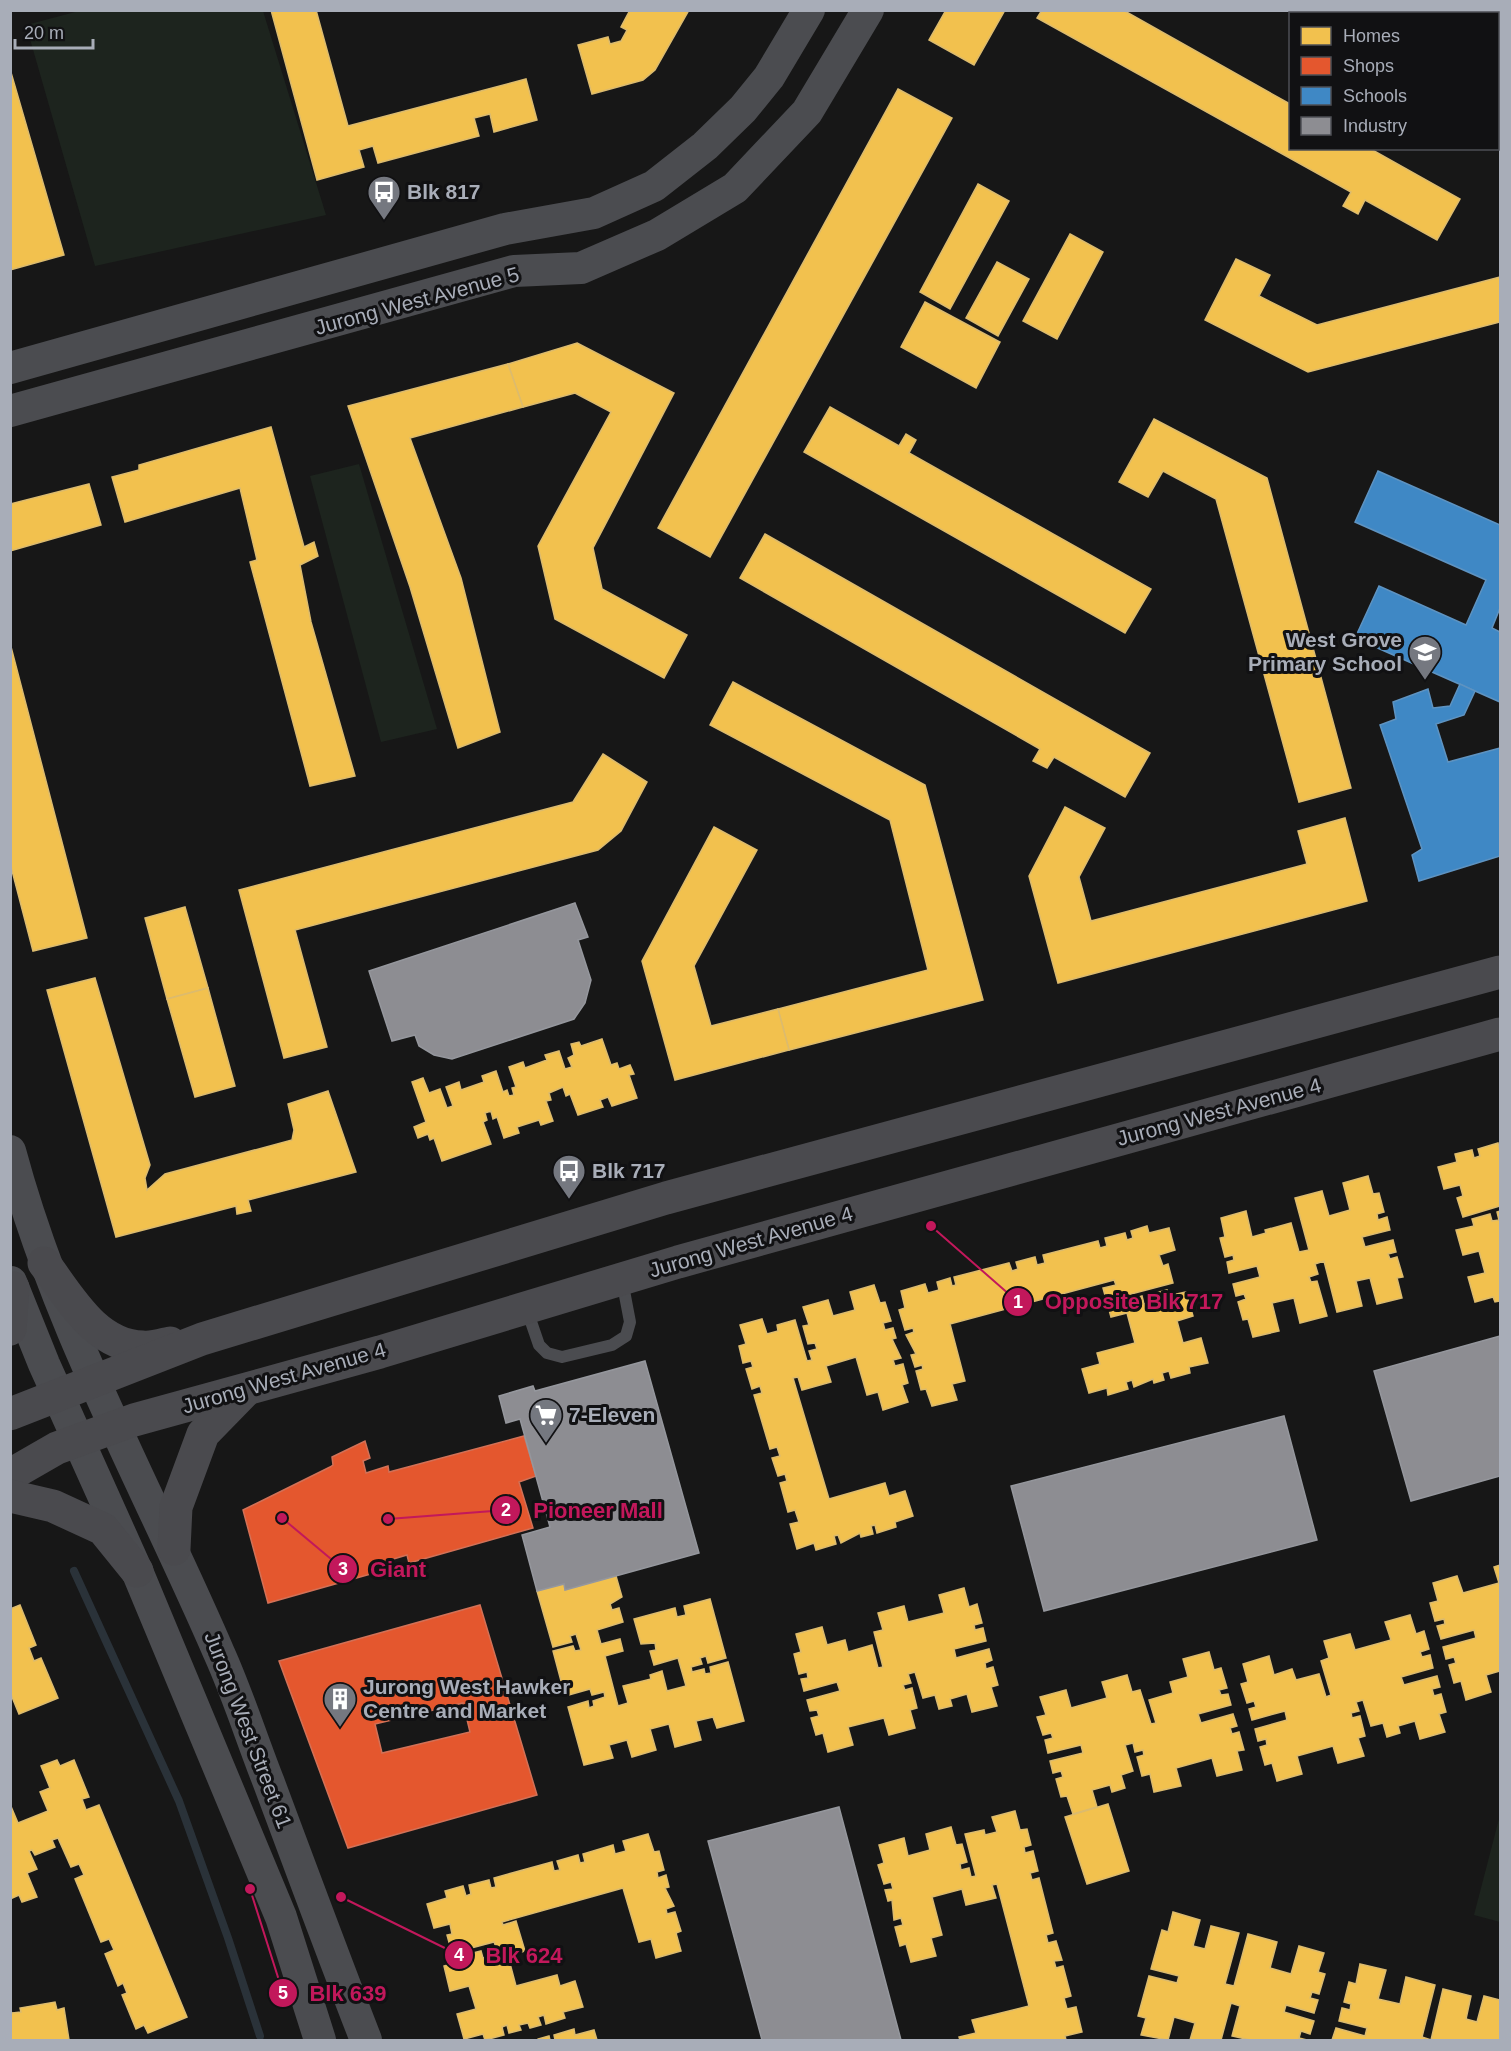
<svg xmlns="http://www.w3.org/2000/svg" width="1511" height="2051" font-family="Arial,sans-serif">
	<rect width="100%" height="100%" fill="#171717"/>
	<!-- green -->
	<g fill="#1d241e">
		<path d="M79,11h184l63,204 -231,51 -69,-241z"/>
		<path d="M359,464l78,265 -56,13 -71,-266z"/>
		<path d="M1500,1815v107l-26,-7z"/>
	</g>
	<!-- homes -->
	<g fill="#f2c14e" stroke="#dcbb6e" stroke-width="1.5">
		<path d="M271,10h45l32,116 178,-47 11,41 -43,12 -4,-18 -16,4 5,18 -101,27 -5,-17 -14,4 5,17 -47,13z"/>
		<path d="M630,10h59l-34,60 -12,10 -51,14 -14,-49 30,-8 2,7 11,-3 6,-11 -6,-3z"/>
		<path d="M946,10h59l-31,55 -45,-25z"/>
		<path d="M1042,10h81l167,94v44h79l91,51 -23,41 -72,-40 -7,14 -15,-8 8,-14 -314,-174z"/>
		<path d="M1307,10h100l5,4h-99z"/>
		<path d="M10,69l54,186 -54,15z"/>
		<path d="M1500,79v41l-2,-2v-34z"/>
		<path d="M898,89l54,29 -242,439 -52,-29z"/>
		<path d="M978,184l31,17 -59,108 -30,-17z"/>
		<path d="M1070,234l33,18 -46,87 -34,-18z"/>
		<path d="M1236,259l34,16 -11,21 58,29 183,-48v45l-192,50 -103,-52z"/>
		<path d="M997,262l32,17 -31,57 -32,-18z"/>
		<path d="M925,302l75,40 -24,46 -75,-41z"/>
		<path d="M577,343l97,50 -81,155 9,41 85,46 -23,43 -109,-59 -17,-73 73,-134 -36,-19 -52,14 -15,-43z"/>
		<path d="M508,364l15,43 -113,31 51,140 39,154 -42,16 -48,-161 -62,-181z"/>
		<path d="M830,407l69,39 7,-12 10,6 -7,13 242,136 -26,44 -321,-181z"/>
		<path d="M1154,419l113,59 84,310 -52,14 -83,-303 -53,-28 -15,26 -29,-15z"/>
		<path d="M271,427l33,120 10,-5 4,14 -18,9 11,57 44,154 -45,10 -60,-224 7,-2 -17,-72 -115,34 -13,-45 27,-7v-5z"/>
		<path d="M89,484l12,41 -91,26v-47z"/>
		<path d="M765,534l385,219 -25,44 -71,-40 -7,11 -14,-7 7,-12 -300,-171z"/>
		<path d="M10,643l77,295 -54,13 -23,-88z"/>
		<path d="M733,682l192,103 58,215 -194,50 -11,-41 150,-39 -38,-150 -180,-95z"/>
		<path d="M603,754l44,28 -26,49 -23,19 -303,80 32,117 -43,11 -45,-168 334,-88z"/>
		<path d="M1065,807l40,21 -26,49 12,44 216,-57 -9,-33 47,-13 22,83 -309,82 -29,-107z"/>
		<path d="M714,827l43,23 -63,116 17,60 67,-17 11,41 -114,30 -33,-119z"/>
		<path d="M185,907l23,81 -41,11 -22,-81z"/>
		<path d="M95,978l55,187 -5,13 2,12 18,-16 127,-34 2,-10 -6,-26 40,-13 28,81 -108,28 3,11 -14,3 -1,-8 -120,31 -69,-247z"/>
		<path d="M208,988l27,98 -40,11 -28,-98z"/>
		<path d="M602,1039l9,26 6,-2 2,6 11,-4 4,9 -5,1 8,23 -25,8 -4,-9 -8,3 3,7 -25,8 -8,-21 -4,2 -3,-9 -14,6 2,7 -5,1 7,20 -12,4 -2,-5 -22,7 2,6 -15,5 -7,-21 -4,2 -2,-8 -6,2 2,7 -4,2 8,22 -49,17 -8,-23 -4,2 -2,-6 -10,4 -4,-11 12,-5 -14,-40 11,-4 6,15 11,-4 7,19 6,-2 -7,-19 13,-5 2,8 23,-8 -2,-6 14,-5 7,21 4,-2 2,6 5,-1 -2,-7 4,-1 -7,-20 14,-5 2,6 22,-8 -2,-5 14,-4 6,18 7,-2 -4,-9 6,-3 -3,-11 8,-2 2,4z"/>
		<path d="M1498,1143l2,8v55l-37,11 -6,-19 6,-2 -3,-11 -16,4 -6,-22 19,-5 -2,-8 17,-4 2,8 6,-2 -2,-7z"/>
		<path d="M1368,1176l5,18 6,-1 5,19 -7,2 1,6 9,-3 3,13 -28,7 3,10 28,-7 3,12 -8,2 2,5 7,-2 6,20 -6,1 5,20 -25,6 -7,-26 -14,3 6,25 -25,6 -13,-51 -9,3 3,10 -9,3 2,5 6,-1 10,35 -27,7 -6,-25 -22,5 7,28 -26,6 -5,-18 -5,1 -5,-18 8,-3 -2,-5 -8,2 -3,-12 27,-7 -3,-11 -28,7 -2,-11 7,-2 -1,-5 -8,2 -5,-19 5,-1 -4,-19 25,-7 6,26 14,-4 -1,-3 26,-7 8,29 10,-2 -14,-52 27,-7 7,25 21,-6 -7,-27z"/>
		<path d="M1500,1211v90l-5,1 -2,-5 -18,5 -7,-25 17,-4 -6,-22 -16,4 -7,-25 18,-4 -2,-7 18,-5 2,7 7,-1 -2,-8z"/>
		<path d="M1147,1226l2,7 20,-5 6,22 -16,5 4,11 5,-2 5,19 -42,11 2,5 9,-3 2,8 6,-2 -2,-7 19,-5 1,6 18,-4 7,24 -16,5 6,22 18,-5 7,25 -19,4 1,6 -19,5 -2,-7 -7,2 2,7 -10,3 -1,-4 -19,8 -2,-7 -6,2 2,7 -20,6 -1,-7 -18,5 -7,-24 18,-5 -3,-11 38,-10 -8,-30 -16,4 -8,-29 13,-3 -2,-5 -164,44 15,57 -13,3 5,16 -25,6 -6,-17 -5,1 -5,-19 7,-2 -1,-4 -7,2 -4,-12 5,-1 -10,-19 8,-3 -1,-4 -8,2 -6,-20 6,-2 -4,-17 24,-7 3,9 11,-3 -2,-8 13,-4 2,8 4,-1 -2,-8 55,-14 3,8 6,-2 -2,-7 19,-5 2,8 8,-2 -2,-8 55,-14 2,7 7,-2 -2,-8 20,-5 2,7 6,-2 -2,-7z"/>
		<path d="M874,1285l6,18 5,-1 6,19 -8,2 2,7 8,-2 3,10 -4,1 9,19 -8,2 2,6 8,-2 5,19 -6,2 6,17 -25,8 -5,-18 -11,3 -11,-38 -30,9 5,16 -29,8 -4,-13 -5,1 36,121 56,-16 4,13 16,-5 8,25 -18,6 1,5 -19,6 -2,-8 -4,1 2,8 -12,3 -1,-4 -19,10 -3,-8 -4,1 2,8 -20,6 -2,-7 -17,6 -7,-25 9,-2 -4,-12 -7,2 -8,-29 7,-2 -2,-7 -7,2 -6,-18 8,-2 -3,-9 -7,2 -16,-54 8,-2 -2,-7 -8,3 -6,-20 7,-2 -2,-6 -8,2 -4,-17 7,-2 -6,-19 22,-6 5,15 11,-3 -1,-6 18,-5 12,41 5,-1 -3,-9 8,-2 -2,-6 -7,1 -5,-18 6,-1 -6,-18 25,-7 5,16 22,-6 -5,-18z"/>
		<path d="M1500,1565v106l-14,4 5,17 -25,8 -5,-19 -7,2 -5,-18 7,-2 -2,-6 -8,2 -3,-12 33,-9 -2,-8 -33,9 -4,-13 8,-2 -1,-5 -9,2 -5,-18 8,-2 -5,-18 24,-7 6,17 36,-10 -5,-16z"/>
		<path d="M616,1576l6,21 -12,7 2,6 7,-2 4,14 -26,8 4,14 19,-5 3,12 -18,5 13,50 10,-3 -5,-17 28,-7 -1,-4 12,-4 5,20 19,-5 -8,-28 -24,7 -4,-14 6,-1 -1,-7 -14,1 -7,-25 41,-11 2,9 9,-2 -2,-9 26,-7 16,59 -18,5 -2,-7 -6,2 2,6 -11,3 1,5 12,-3 1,5 6,-1 -1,-6 18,-5 16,59 -27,7 -4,-11 -17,4 5,19 -26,7 -6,-23 -19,5 6,21 -24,7 -5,-17 -18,5 4,13 -29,7 -16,-58 20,-6 1,7 5,-2 -1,-5 12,-4 -1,-5 -12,3 -2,-6 -25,7 -12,-45 20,-5 2,5 6,-1 -5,-16 -6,2 2,6 -19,5 -16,-56 27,-7 1,6z"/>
		<path d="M964,1588l5,19 8,-3 5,19 -8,2 1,5 8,-2 3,13 -32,8 2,9 33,-9 3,11 -7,3 1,6 7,-2 5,18 -7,2 6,19 -25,6 -5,-18 -17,5 2,7 -13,3 -4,-14 -12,3 -8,-26 -7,2 3,9 -8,2 2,5 7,-2 5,20 -7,2 5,18 -26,7 -5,-17 -36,9 5,18 -25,7 -5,-19 -7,2 -5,-17 8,-2 -2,-6 -7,1 -3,-11 33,-9 -3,-9 -33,9 -3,-12 7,-1 -1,-6 -8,2 -5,-20 7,-2 -5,-18 26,-7 5,18 18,-5 3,12 24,-7 6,23 5,-1 -9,-35 9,-2 -5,-17 26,-7 4,16 36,-9 -5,-18z"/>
		<path d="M20,1605l16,40 -7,3 5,13 7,-3 17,40 -39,16 -9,-22v-83z"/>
		<path d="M1410,1615l6,19 8,-3 5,18 -9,3 2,5 8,-2 3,13 -32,9 3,8 33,-9 3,11 -8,2 2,7 7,-2 5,18 -7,2 6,18 -25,7 -5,-18 -17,5 2,7 -13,4 -4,-14 -12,3 -8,-26 -7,2 3,9 -8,2 1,5 8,-2 5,20 -7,2 6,18 -26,7 -5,-17 -36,10 5,18 -25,7 -5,-18 -7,2 -5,-18 7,-2 -1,-6 -8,2 -3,-12 32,-9 -2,-9 -33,9 -3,-11 7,-2 -2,-6 -7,2 -6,-19 7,-2 -5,-18 26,-8 5,19 18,-6 4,11 23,-6 7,23 5,-2 -10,-34 8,-3 -5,-17 26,-7 5,16 36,-10 -6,-18z"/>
		<path d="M1209,1652l5,18 7,-2 6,20 -8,2 2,5 7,-1 3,11 -33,9 3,9 32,-9 4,12 -7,2 2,6 7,-2 5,18 -7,1 5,19 -25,6 -5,-18 -36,10 5,18 -27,6 -4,-18 -8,2 -5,-19 7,-2 -1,-5 -8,2 -2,-9 -8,2 8,26 -12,4 4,13 -13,4 -2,-7 -18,5 5,17 -24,7 -6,-18 -6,1 -5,-18 7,-2 -2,-6 -8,2 -3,-12 33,-8 -2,-8 -33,8 -3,-13 8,-2 -2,-5 -8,2 -6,-18 9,-2 -6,-18 26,-7 5,18 36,-10 -5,-16 25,-7 5,17 8,-2 11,34 5,-1 -7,-23 24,-7 -3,-11 18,-5 -5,-18z"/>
		<path d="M57,1760l3,6 14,-6 15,37 -7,2 4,11 13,-5 88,212 -39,16 -4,-8 -8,4 -14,-34 5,-2 -4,-10 -5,3 -13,-32 9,-4 -5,-11 -8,3 -26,-63 9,-4 -5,-11 -8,3 -13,-29 -6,2 3,7 -20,8 -3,-5 -3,1 8,18 -10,4 10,24 -15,5 -3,-7 -9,4v-95l8,19 30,-12 -8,-19 10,-4 -9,-22z"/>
		<path d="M1108,1804l21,67 -42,13 -22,-67z"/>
		<path d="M1015,1811l5,19 7,-1 4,16 -7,2 1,6 8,-2 5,20 -8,2 2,7 7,-2 14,55 -7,2 2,8 8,-2 6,19 -8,1 2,7 7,-2 8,30 -7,2 3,11 9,-2 6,25 -17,4 1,4h-106l-1,-3 17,-4 -4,-13 57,-14 -32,-122 -5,1 4,13 -30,7 -4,-16 -30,8 10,38 -11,3 5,18 -25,6 -5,-18 -6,2 -5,-19 8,-2 -2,-7 -7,2 -2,-20 -4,1 -3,-11 8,-1 -2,-7 -7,2 -6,-19 6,-2 -5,-18 25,-7 4,18 22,-6 -4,-16 25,-7 5,18 6,-1 5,18 -7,2 1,6 8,-2 2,9 5,-1 -11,-42 19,-4 1,5 12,-3 -5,-15z"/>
		<path d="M648,1834l6,18 5,-1 5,19 -7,2 1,6 8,-3 3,12 -4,1 9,18 -8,3 1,5 8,-2 6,19 -5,2 5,18 -25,7 -5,-19 -12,3 -16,-54 -121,34 1,3 13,-4 9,30 -17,5 8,30 41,-11 3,11 15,-5 8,26 -20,5 2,6 -19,6 -2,-9 -6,2 3,8 -11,3 -2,-5 -9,2 2,5 -12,3 -2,-8 -5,2 2,8 -19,5 -2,-6 -19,5 -7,-25 19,-5 -7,-23 -19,5 -6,-25 18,-5 -1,-5 20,-5 2,7 5,-1 -3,-8 11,-2 -2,-5 -42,11 -5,-18 5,-1 -2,-10 -16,4 -7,-24 20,-6 -2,-7 18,-5 3,10 5,-2 -2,-9 20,-5 2,8 5,-1 -2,-9 58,-16 2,9 6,-1 -3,-9 21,-6 2,8 5,-1 -2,-8 30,-9 2,9 11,-3 -3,-10z"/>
		<path d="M1173,1912l27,8 -7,26 12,3 6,-23 28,7 -14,51 9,2 14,-52 29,8 -7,26 21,6 8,-28 25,7 -6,19 7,2 -6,20 -7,-2 -2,6 8,2 -4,13 -28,-8 -2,7 30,9 -4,13 -9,-3 -2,7 8,2h-57l-18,-4 8,-30 -9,-3 -10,37h-31l5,-17 -21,-6 -6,23 -27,-5 5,-17 -8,-2 11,-40 28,7 2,-7 -28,-7 11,-39 6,2z"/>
		<path d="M1360,1964l26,6 -8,29 22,5 6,-27 29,8 -13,52 9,3 12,-51 28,7 -5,23 11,3 7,-26 16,4v40h-168l4,-12 29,8 2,-8 -28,-7 3,-13 8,2 1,-6 -7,-2 5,-20 7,2z"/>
		<path d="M55,2002l2,8 7,-2 5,32h-59v-30l2,3 9,-1 -1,-4z"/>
		<path d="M574,2029l1,6 19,-5 3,10h-42l-1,-5z"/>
		<path d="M549,2036l1,4h-12v-1z"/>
	</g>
	<!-- shops -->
	<g fill="#e4572e" stroke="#d27157" stroke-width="1.5" fill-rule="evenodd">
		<path d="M524,1436l12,40 -17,6 14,46 -124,35 -2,-8 -17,5 2,8 -124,35 -25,-93 87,-43 3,-2 -1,-8 33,-16 5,17 -7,3 3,12 22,-7 1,6z"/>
		<path d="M480,1605l57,190 -189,53 -69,-187zM463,1703l7,29 -88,21 -7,-29z"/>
	</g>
	<!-- schools -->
	<g fill="#3f88c5" stroke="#5e93c1" stroke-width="1.5">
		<path d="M1378,471l122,54v83l-8,20 8,4v70l-145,-64 24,-52 87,39 20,-45 -131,-58z"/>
		<path d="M1460,684l15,7 -11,24 -28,9 12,38 52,-14v108l-81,25 -7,-26 10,-6 -42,-124 16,-6 -3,-17 35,-13 5,19 17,-2z"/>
	</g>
	<!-- industry -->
	<g fill="#8d8d92" stroke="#95979d" stroke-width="1.5">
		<path d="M575,903l13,34 -10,3 13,40 -6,23 -11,16 -122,40 -18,-4 -15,-9 -4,-11 -23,6 -23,-70z"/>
		<path d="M1500,1336v140l-89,25 -37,-130z"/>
		<path d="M645,1361l54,192 -134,37 -1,-6 -27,7 -15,-56 28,-8 -30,-108 -14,4 -7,-27 34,-10 2,5z"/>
		<path d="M1284,1416l33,124 -273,71 -33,-125z"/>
		<path d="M839,1807l62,233h-139l-54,-199z"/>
	</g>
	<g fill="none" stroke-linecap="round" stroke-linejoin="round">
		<!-- stream -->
		<path stroke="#2a3239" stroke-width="8" d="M74,1571l105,230 49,137 32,98"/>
		<!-- service -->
		<path stroke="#4b4c50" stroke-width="12" d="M527,1310l12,35 8,8 15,4 50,-12 14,-9 4,-14 -8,-42"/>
		<!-- tertiary -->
		<g stroke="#4b4c50" stroke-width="32">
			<path d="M10,368l495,-139 89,-16 60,-27 51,-40 38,-37 26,-32 40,-67"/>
			<path d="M10,411l504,-140 67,-3 76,-33 78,-47 72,-76 61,-102"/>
			<path d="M10,1151c47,176 137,335 209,502 19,42 33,87 50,130 32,86 64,172 97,257"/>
			<path d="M11,1282l33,82 93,207 144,346 39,123"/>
		</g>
		<!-- secondary -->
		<g stroke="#4a4a4e" stroke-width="33">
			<path d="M44,1263c25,33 51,83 99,84 8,1 18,-2 27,-4"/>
			<path d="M10,1329l3,-41"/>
			<path d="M10,1414l192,-75 464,-141 834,-226"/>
			<path d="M10,1475l47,-27 77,-28 246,-68 298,-90 822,-228"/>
			<path d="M10,1496l43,10 50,23 34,42"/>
			<path d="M174,1549l2,-42 27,-73 41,-42"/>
		</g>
	</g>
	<!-- icons -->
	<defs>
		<g id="bus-pin" transform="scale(1.725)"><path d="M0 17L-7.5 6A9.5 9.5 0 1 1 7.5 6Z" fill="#757880" stroke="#111113"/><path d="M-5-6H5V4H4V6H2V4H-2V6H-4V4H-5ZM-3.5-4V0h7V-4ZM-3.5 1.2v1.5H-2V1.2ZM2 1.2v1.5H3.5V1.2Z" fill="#fff"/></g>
		<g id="school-pin" transform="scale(1.725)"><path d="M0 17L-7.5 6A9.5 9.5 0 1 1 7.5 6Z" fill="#757880" stroke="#111113"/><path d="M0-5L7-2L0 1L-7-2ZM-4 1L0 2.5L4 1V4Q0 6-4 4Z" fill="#fff"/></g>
		<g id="supermarket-pin" transform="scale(1.725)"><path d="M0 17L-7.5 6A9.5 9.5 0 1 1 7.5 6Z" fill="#757880" stroke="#111113"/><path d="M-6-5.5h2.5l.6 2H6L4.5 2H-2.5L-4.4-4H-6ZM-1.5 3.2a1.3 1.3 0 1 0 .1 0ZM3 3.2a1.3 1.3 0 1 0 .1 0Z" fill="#fff"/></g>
		<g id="building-pin" transform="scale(1.725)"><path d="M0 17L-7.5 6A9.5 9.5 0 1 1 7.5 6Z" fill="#757880" stroke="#111113"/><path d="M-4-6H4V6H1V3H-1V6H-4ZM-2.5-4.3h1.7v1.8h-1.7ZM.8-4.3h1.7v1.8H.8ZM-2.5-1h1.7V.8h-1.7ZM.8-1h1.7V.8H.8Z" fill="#fff"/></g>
	</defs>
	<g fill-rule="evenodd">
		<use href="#bus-pin" x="384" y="192"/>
		<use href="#school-pin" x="1425" y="652"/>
		<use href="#bus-pin" x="569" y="1171"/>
		<use href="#supermarket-pin" x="546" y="1415"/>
		<use href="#building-pin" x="340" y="1699"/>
	</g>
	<g text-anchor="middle" stroke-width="6" stroke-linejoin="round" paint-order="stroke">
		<!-- poi labels -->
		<g font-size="21" font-weight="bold" fill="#a8adb8" stroke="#111113" text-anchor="start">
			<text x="407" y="199">Blk 817</text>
			<text x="1402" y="647" text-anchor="end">West Grove<tspan x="1402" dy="24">Primary School</tspan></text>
			<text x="592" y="1178">Blk 717</text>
			<text x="569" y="1422">7-Eleven</text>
			<text x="363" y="1694">Jurong West Hawker<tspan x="363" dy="24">Centre and Market</tspan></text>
		</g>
		<!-- street labels -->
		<g font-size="21" fill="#a8adb8" stroke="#111113">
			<text transform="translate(417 301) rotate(-15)" y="7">Jurong West Avenue 5</text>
			<text transform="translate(1219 1112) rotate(-15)" y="7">Jurong West Avenue 4</text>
			<text transform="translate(751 1242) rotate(-16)" y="7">Jurong West Avenue 4</text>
			<text transform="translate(284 1378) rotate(-16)" y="7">Jurong West Avenue 4</text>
			<text transform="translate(248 1730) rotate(69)" y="7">Jurong West Street 61</text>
		</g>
	</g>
	<!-- callouts -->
	<path fill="none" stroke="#c2185b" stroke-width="2" d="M931 1226L1018 1302M388 1519L506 1510M282 1518L343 1569M341 1897L459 1955M250 1889L283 1993"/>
	<g fill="#c2185b" stroke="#111113" stroke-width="2">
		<circle cx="931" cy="1226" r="6"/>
		<circle cx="388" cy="1519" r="6"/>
		<circle cx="282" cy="1518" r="6"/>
		<circle cx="341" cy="1897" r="6"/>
		<circle cx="250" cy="1889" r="6"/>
		<circle cx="1018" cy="1302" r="15"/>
		<circle cx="506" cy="1510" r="15"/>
		<circle cx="343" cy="1569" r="15"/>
		<circle cx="459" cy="1955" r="15"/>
		<circle cx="283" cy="1993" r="15"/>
	</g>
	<g font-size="18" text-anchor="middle" font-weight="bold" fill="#fff">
		<text x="1018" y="1308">1</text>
		<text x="506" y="1516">2</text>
		<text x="343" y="1575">3</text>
		<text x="459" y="1961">4</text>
		<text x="283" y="1999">5</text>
	</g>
	<g font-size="22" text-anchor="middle" font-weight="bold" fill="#c2185b" stroke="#111113" stroke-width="6" stroke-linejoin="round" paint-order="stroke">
		<text x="1134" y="1309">Opposite Blk 717</text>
		<text x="598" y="1518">Pioneer Mall</text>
		<text x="398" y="1577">Giant</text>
		<text x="524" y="1963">Blk 624</text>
		<text x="348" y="2001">Blk 639</text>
	</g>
	<!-- border -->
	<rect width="1511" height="2051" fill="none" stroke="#a8adb8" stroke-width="24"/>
	<!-- legend -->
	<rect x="1289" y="12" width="210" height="138" fill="#111113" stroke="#4d4f55" stroke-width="1.5"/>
	<rect x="1301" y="27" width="30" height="18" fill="#f2c14e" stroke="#4d4f55" stroke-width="1.5"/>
	<text x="1343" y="42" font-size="18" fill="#a8adb8">Homes</text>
	<rect x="1301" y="57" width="30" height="18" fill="#e4572e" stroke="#4d4f55" stroke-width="1.5"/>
	<text x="1343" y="72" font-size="18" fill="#a8adb8">Shops</text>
	<rect x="1301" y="87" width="30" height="18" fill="#3f88c5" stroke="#4d4f55" stroke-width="1.5"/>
	<text x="1343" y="102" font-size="18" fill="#a8adb8">Schools</text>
	<rect x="1301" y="117" width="30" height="18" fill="#8d8d92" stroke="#4d4f55" stroke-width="1.5"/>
	<text x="1343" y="132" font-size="18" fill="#a8adb8">Industry</text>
	<!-- scale -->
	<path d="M15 39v9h78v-9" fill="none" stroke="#a8adb8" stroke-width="3"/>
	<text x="24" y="39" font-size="18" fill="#a8adb8" stroke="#111113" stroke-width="4.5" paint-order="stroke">20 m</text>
</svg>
